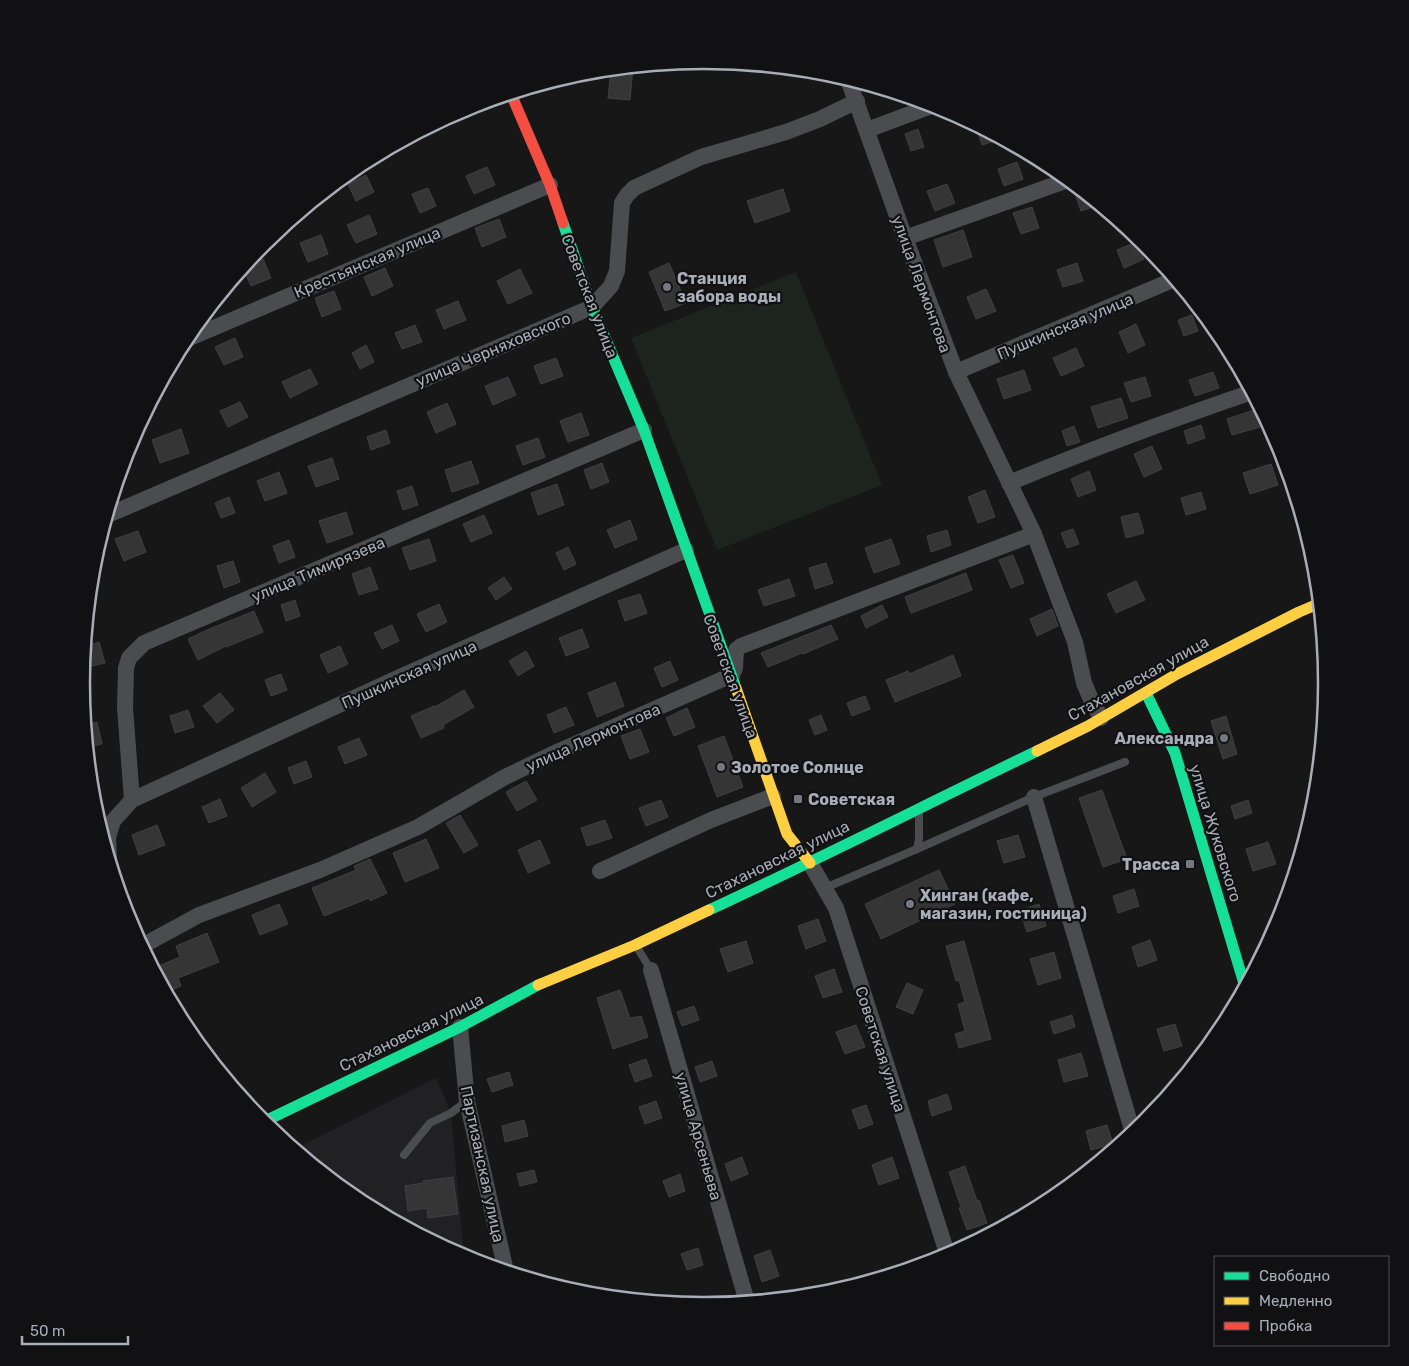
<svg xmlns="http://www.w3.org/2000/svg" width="1409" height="1366" font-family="Rubik,sans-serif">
	<rect width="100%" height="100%" fill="#171717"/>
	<!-- built -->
	<path fill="#212123" d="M436,1078l15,35 13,145 -106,-57 -63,-52z"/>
	<!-- green -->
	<path fill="#1d241e" d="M796,272l86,213 -165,65 -86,-212z"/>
	<!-- building -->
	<g fill="#353536" stroke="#3f4043">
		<path d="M633,67l-3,33 -22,-2 3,-29z"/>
		<path d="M975,124l14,8 12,7 -19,6z"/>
		<path d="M918,129l6,18 -13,4 -6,-17z"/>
		<path d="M1017,162l6,17 -19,7 -6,-17z"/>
		<path d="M487,167l8,18 -21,9 -8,-18z"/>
		<path d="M366,175l8,17 -18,9 -8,-17z"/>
		<path d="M947,184l8,19 -20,8 -8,-20z"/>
		<path d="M1076,186l23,19 -18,6 -8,-23z"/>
		<path d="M428,188l8,18 -16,7 -8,-19z"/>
		<path d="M783,189l7,22 -35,12 -8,-22z"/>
		<path d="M1032,207l7,21 -18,6 -8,-21z"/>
		<path d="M369,215l8,19 -21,9 -9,-18z"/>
		<path d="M499,219l7,18 -24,10 -7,-19z"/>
		<path d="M963,230l9,27 -29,10 -9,-27z"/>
		<path d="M321,235l7,19 -20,8 -8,-19z"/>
		<path d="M1136,242l8,17 -20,9 -7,-18z"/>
		<path d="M263,259l8,19 -20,8 -8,-18z"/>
		<path d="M669,263l17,40 -21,8 -16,-39z"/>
		<path d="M1077,263l6,18 -20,6 -6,-17z"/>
		<path d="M385,268l8,18 -21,10 -8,-19z"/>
		<path d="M520,269l12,24 -24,11 -11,-23z"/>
		<path d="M986,289l10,22 -20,8 -9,-22z"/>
		<path d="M334,291l7,18 -19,8 -7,-19z"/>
		<path d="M458,301l8,19 -22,9 -8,-19z"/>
		<path d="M1192,315l6,16 -14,5 -6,-16z"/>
		<path d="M1136,324l9,21 -17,8 -9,-21z"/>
		<path d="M415,325l7,17 -20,7 -7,-16z"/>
		<path d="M235,338l8,19 -19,8 -9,-18z"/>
		<path d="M366,345l8,17 -14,7 -8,-16z"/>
		<path d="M1076,348l8,18 -23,10 -8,-18z"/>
		<path d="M556,358l7,18 -22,8 -7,-18z"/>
		<path d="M310,369l8,15 -28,14 -8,-16z"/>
		<path d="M1024,370l7,20 -27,9 -7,-20z"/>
		<path d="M1213,372l6,16 -24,8 -6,-16z"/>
		<path d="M508,377l8,18 -23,10 -8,-19z"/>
		<path d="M1145,377l6,19 -20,6 -7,-19z"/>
		<path d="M1121,398l7,20 -30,10 -7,-21z"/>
		<path d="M240,402l8,15 -20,10 -8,-16z"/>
		<path d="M447,403l9,21 -20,9 -9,-21z"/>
		<path d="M1254,410l6,17 -28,8 -5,-16z"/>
		<path d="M581,413l8,22 -21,7 -8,-21z"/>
		<path d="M1201,425l4,13 -17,6 -4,-13z"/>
		<path d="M1074,426l6,16 -13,4 -5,-15z"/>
		<path d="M181,429l8,24 -29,10 -8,-23z"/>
		<path d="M386,430l4,13 -19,7 -4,-13z"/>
		<path d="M538,438l7,19 -22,8 -7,-19z"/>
		<path d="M1152,446l10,23 -18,8 -10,-23z"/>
		<path d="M332,458l7,21 -23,8 -8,-21z"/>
		<path d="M471,461l8,22 -27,9 -7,-22z"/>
		<path d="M602,463l7,19 -18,7 -7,-19z"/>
		<path d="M1271,464l7,21 -28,9 -7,-21z"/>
		<path d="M1089,471l7,19 -18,7 -7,-18z"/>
		<path d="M279,472l8,21 -22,8 -8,-20z"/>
		<path d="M557,484l7,21 -26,10 -7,-22z"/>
		<path d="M412,486l6,19 -15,5 -6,-19z"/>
		<path d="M985,490l10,27 -17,6 -10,-26z"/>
		<path d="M1201,492l5,17 -20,6 -5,-17z"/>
		<path d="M229,497l6,16 -14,5 -6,-15z"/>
		<path d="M346,512l7,22 -26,9 -8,-22z"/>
		<path d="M1138,513l6,20 -18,5 -5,-21z"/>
		<path d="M484,515l8,18 -21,9 -8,-18z"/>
		<path d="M630,520l7,19 -22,9 -8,-18z"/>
		<path d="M1073,529l6,15 -12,4 -6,-15z"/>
		<path d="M947,530l4,15 -20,7 -4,-16z"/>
		<path d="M138,531l8,21 -22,9 -9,-22z"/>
		<path d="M429,539l7,22 -26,9 -8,-22z"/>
		<path d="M891,539l9,25 -26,9 -9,-25z"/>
		<path d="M289,540l6,17 -16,6 -6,-17z"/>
		<path d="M568,547l8,17 -12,6 -8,-17z"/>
		<path d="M1013,555l11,28 -13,5 -12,-28z"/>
		<path d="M233,561l7,21 -16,6 -7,-22z"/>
		<path d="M826,563l7,20 -18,6 -6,-21z"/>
		<path d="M370,567l8,22 -19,6 -7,-21z"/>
		<path d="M966,573l6,17 -61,23 -6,-16z"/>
		<path d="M504,577l8,12 -16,11 -8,-12z"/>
		<path d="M789,579l6,17 -31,10 -6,-16z"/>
		<path d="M1136,581l9,19 -29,13 -9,-19z"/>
		<path d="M640,594l7,19 -22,8 -7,-20z"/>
		<path d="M295,600l5,16 -14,5 -5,-16z"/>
		<path d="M439,604l8,18 -21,10 -9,-18z"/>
		<path d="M882,605l6,12 -22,11 -5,-12z"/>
		<path d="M1052,609l6,17 -21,10 -7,-17z"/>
		<path d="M254,611l9,21 -37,15v-1l-28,14 -10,-21 19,-9z"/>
		<path d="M392,625l7,16 -17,8 -8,-16z"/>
		<path d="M831,625l7,14 -35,15 -1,-1 -34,14 -7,-14z"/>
		<path d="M582,629l7,18 -23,9 -7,-18z"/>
		<path d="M99,642l6,21 -17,4 -4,-14 1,-6z"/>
		<path d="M340,646l8,18 -20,9 -8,-18z"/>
		<path d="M526,651l8,15 -16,10 -9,-15z"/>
		<path d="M953,655l8,21 -66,26 -9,-22 22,-9 1,3z"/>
		<path d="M670,661l8,19 -16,7 -8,-19z"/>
		<path d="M281,674l6,16 -16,6 -6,-16z"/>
		<path d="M615,682l9,24 -27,11 -9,-24z"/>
		<path d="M464,690l10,17 -31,18 1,3 -23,10 -10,-22 23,-10 1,1z"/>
		<path d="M220,693l14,17 -17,13 -14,-17z"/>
		<path d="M865,696l5,13 -18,7 -5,-13z"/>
		<path d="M566,707l8,18 -20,8 -7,-18z"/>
		<path d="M687,708l8,19 -21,9 -8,-18z"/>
		<path d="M188,710l6,17 -19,6 -5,-17z"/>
		<path d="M821,715l6,15 -12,5 -6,-15z"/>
		<path d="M1226,716l11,38 -14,5 -12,-38z"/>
		<path d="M97,722l5,22 -14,3 -2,-22z"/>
		<path d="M640,729l9,23 -19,7 -9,-23z"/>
		<path d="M724,736l19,51 -26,10 -19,-51z"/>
		<path d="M359,738l8,17 -22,9 -7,-17z"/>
		<path d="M306,761l6,16 -18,7 -6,-16z"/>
		<path d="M265,773l11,19 -24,15 -11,-19z"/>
		<path d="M526,781l11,19 -20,11 -11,-19z"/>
		<path d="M1102,790l25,69 -24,8 -24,-69z"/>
		<path d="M220,799l7,17 -18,7 -7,-16z"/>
		<path d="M661,800l7,17 -22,9 -7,-18z"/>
		<path d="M1248,800l4,13 -17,6 -4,-13z"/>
		<path d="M460,815l18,30 -14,8 -18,-30z"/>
		<path d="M605,820l7,18 -25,8 -6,-18z"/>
		<path d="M157,825l8,20 -26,10 -7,-20z"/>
		<path d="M1018,835l7,22 -21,6 -7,-22z"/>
		<path d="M426,839l13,29 -34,14 -12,-29z"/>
		<path d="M540,840l10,23 -22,10 -10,-23z"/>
		<path d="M1268,842l8,22 -23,7 -7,-22z"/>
		<path d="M370,859l17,34 -17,8 -1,-3 -45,18 -12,-28 44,-18 -2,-4z"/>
		<path d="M939,870l16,34 -74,35 -16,-35z"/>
		<path d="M1134,889l5,17 -21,7 -5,-17z"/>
		<path d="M279,904l9,20 -28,11 -8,-20z"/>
		<path d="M1039,904l7,22 -19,6 -7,-22z"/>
		<path d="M818,919l8,22 -20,8 -8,-23z"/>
		<path d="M207,933l12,29 -41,16 3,8 -14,6 -13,-24 26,-11 -4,-11z"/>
		<path d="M1150,940l7,20 -19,7 -6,-20z"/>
		<path d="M746,941l7,22 -25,9 -8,-23z"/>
		<path d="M964,941l27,98 -32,9 -4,-14 10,-3 -7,-27 7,-2 -6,-22 -3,1 -10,-35z"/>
		<path d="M1054,952l7,26 -23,7 -8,-26z"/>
		<path d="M834,969l8,23 -19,6 -8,-22z"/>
		<path d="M907,983l16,7 -10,24 -17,-7z"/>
		<path d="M620,990l10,28 11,-2 7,21 -35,12 -16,-51z"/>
		<path d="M694,1006l5,14 -17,6 -5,-14z"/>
		<path d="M1072,1015l3,12 -21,7 -4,-12z"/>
		<path d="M1175,1024l7,22 -18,5 -7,-22z"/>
		<path d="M856,1025l9,22 -20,7 -9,-22z"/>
		<path d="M1081,1053l7,23 -24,6 -6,-22z"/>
		<path d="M646,1059l6,17 -17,6 -6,-17z"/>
		<path d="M712,1061l5,15 -17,6 -5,-15z"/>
		<path d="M509,1072l4,13 -21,7 -5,-13z"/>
		<path d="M947,1094l5,15 -20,7 -4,-15z"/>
		<path d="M656,1101l6,17 -17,6 -6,-17z"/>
		<path d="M866,1105l7,19 -14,5 -7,-19z"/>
		<path d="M524,1120l4,16 -23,6 -3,-16z"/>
		<path d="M1107,1125l6,19 -22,6 -5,-19z"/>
		<path d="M742,1157l6,17 -17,7 -6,-17z"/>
		<path d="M892,1157l7,21 -20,7 -7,-20z"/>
		<path d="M965,1166l12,35 2,-1 8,23 -20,7 -8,-22 2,-1 -12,-35z"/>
		<path d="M534,1170l3,12 -17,4 -3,-12z"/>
		<path d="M680,1174l5,17 -16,6 -6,-16z"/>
		<path d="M453,1177l5,37 -30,4 -1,-10 -19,3 -3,-25 18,-3v-2z"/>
		<path d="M698,1248l5,17 -16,5 -6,-16z"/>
		<path d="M770,1250l9,26 -17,6 -8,-26z"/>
	</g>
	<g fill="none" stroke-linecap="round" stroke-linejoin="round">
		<!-- lane -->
		<g stroke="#4b4c50" stroke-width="8">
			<path d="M917,849l117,-52 91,-35"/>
			<path d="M825,888l92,-39 2,-10v-27"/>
			<path d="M638,949l13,21"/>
			<path d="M404,1155l26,-32 21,-10 16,-12"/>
		</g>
		<!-- street -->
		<g stroke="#4b4c50" stroke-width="16">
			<path d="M848,79l57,159 51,134 78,162 41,108 9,41 6,14 11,21"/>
			<path d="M867,130l67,-25"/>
			<path d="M905,238l163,-58"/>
			<path d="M185,340l365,-155"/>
			<path d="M956,372l219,-93"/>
			<path d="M1009,483c80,-33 161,-63 243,-91"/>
			<path d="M108,515l484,-208 19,-21 6,-15 5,-68 5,-8 7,-7 67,-31 85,-25 34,-13 37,-18"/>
			<path d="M1034,797l99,336"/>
			<path d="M132,800l-7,-92 1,-40 3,-10 15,-15 500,-213"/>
			<path d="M109,857l-1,-20 5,-16 19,-21 270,-124 284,-126"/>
			<path d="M810,863l26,45 112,348"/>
			<path d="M600,871l111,-51 62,-24"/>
			<path d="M142,946l57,-31 121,-45 98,-43 87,-50 54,-26 173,-76 3,-7 1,-18 5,-4 293,-112"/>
			<path d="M651,970l96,332"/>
			<path d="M460,1027l7,74 39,170"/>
		</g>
		<!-- fast -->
		<g stroke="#16e098" stroke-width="11">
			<path d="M563,223l29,84 52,123 92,258"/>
			<path d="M1146,693l29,60 70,234"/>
			<path d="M709,910c110,-51 218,-106 328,-159"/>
			<path d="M263,1122l197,-95 78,-42"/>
		</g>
		<!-- slow -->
		<g stroke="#ffcf43" stroke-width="11">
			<path d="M736,688l51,146 23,29"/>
			<path d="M1037,751l51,-25 89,-52 122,-62 21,-9"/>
			<path d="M538,985l97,-40 74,-35"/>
		</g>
		<!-- jam -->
		<path stroke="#f24e42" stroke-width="11" d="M511,94l39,91 13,38"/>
	</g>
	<!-- markers -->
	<g fill="#757880" stroke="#111113" stroke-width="2">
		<circle cx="667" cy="287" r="5"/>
		<circle cx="1224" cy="738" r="5"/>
		<circle cx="721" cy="767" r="5"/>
		<rect x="793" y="794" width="10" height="10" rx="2.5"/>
		<rect x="1185" y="859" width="10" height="10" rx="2.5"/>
		<circle cx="910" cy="904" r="5"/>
	</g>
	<g text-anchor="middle" stroke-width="4.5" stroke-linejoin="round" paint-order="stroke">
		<!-- street labels -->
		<g font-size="16" fill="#a8adb8" stroke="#111113">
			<text transform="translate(367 262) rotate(-23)" y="6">Крестьянская улица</text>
			<text transform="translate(922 284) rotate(70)" y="6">улица Лермонтова</text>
			<text transform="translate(590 296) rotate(69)" y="6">Советская улица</text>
			<text transform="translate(1065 326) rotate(-23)" y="6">Пушкинская улица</text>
			<text transform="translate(493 349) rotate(-23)" y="6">улица Черняховского</text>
			<text transform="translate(318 569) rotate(-23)" y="6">улица Тимирязева</text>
			<text transform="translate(409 674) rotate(-24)" y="6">Пушкинская улица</text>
			<text transform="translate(731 676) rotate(70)" y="6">Советская улица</text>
			<text transform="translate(1138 678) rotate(-29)" y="6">Стахановская улица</text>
			<text transform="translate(593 737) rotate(-24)" y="6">улица Лермонтова</text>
			<text transform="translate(1216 833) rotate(73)" y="6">улица Жуковского</text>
			<text transform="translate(777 859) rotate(-26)" y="6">Стахановская улица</text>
			<text transform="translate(411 1032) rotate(-26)" y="6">Стахановская улица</text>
			<text transform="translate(881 1049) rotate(72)" y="6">Советская улица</text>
			<text transform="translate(699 1136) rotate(74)" y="6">улица Арсеньева</text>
			<text transform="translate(483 1164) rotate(78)" y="6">Партизанская улица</text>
		</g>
		<!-- poi labels -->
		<g font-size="16" font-weight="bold" fill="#a8adb8" stroke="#111113" text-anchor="start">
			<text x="677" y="284">Станция<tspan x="677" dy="18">забора воды</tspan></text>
			<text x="1214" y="744" text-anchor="end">Александра</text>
			<text x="731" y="773">Золотое Солнце</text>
			<text x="808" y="805">Советская</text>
			<text x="1180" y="870" text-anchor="end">Трасса</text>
			<text x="920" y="901">Хинган (кафе,<tspan x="920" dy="18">магазин, гостиница)</tspan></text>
		</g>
	</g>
	<!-- crop -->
	<path d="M0 0H1409V1366H0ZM90 683a614 614 0 1 1 1228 0a614 614 0 1 1-1228 0Z" fill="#111113" fill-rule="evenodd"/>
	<path fill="none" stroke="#a8adb8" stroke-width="2.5" d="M90 683a614 614 0 1 1 1228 0a614 614 0 1 1-1228 0Z"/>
	<!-- legend -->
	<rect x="1214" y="1256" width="175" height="90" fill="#111113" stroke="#4d4f55"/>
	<rect x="1224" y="1272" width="25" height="8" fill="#16e098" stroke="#4d4f55"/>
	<text x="1259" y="1281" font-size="15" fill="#a8adb8">Свободно</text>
	<rect x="1224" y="1297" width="25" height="8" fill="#ffcf43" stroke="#4d4f55"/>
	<text x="1259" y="1306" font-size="15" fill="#a8adb8">Медленно</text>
	<rect x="1224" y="1322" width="25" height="8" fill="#f24e42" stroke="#4d4f55"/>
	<text x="1259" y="1331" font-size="15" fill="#a8adb8">Пробка</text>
	<!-- scale -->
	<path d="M22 1336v8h106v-8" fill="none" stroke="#a8adb8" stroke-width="2.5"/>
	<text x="30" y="1336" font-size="15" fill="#a8adb8" stroke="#111113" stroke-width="4" paint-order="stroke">50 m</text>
</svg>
